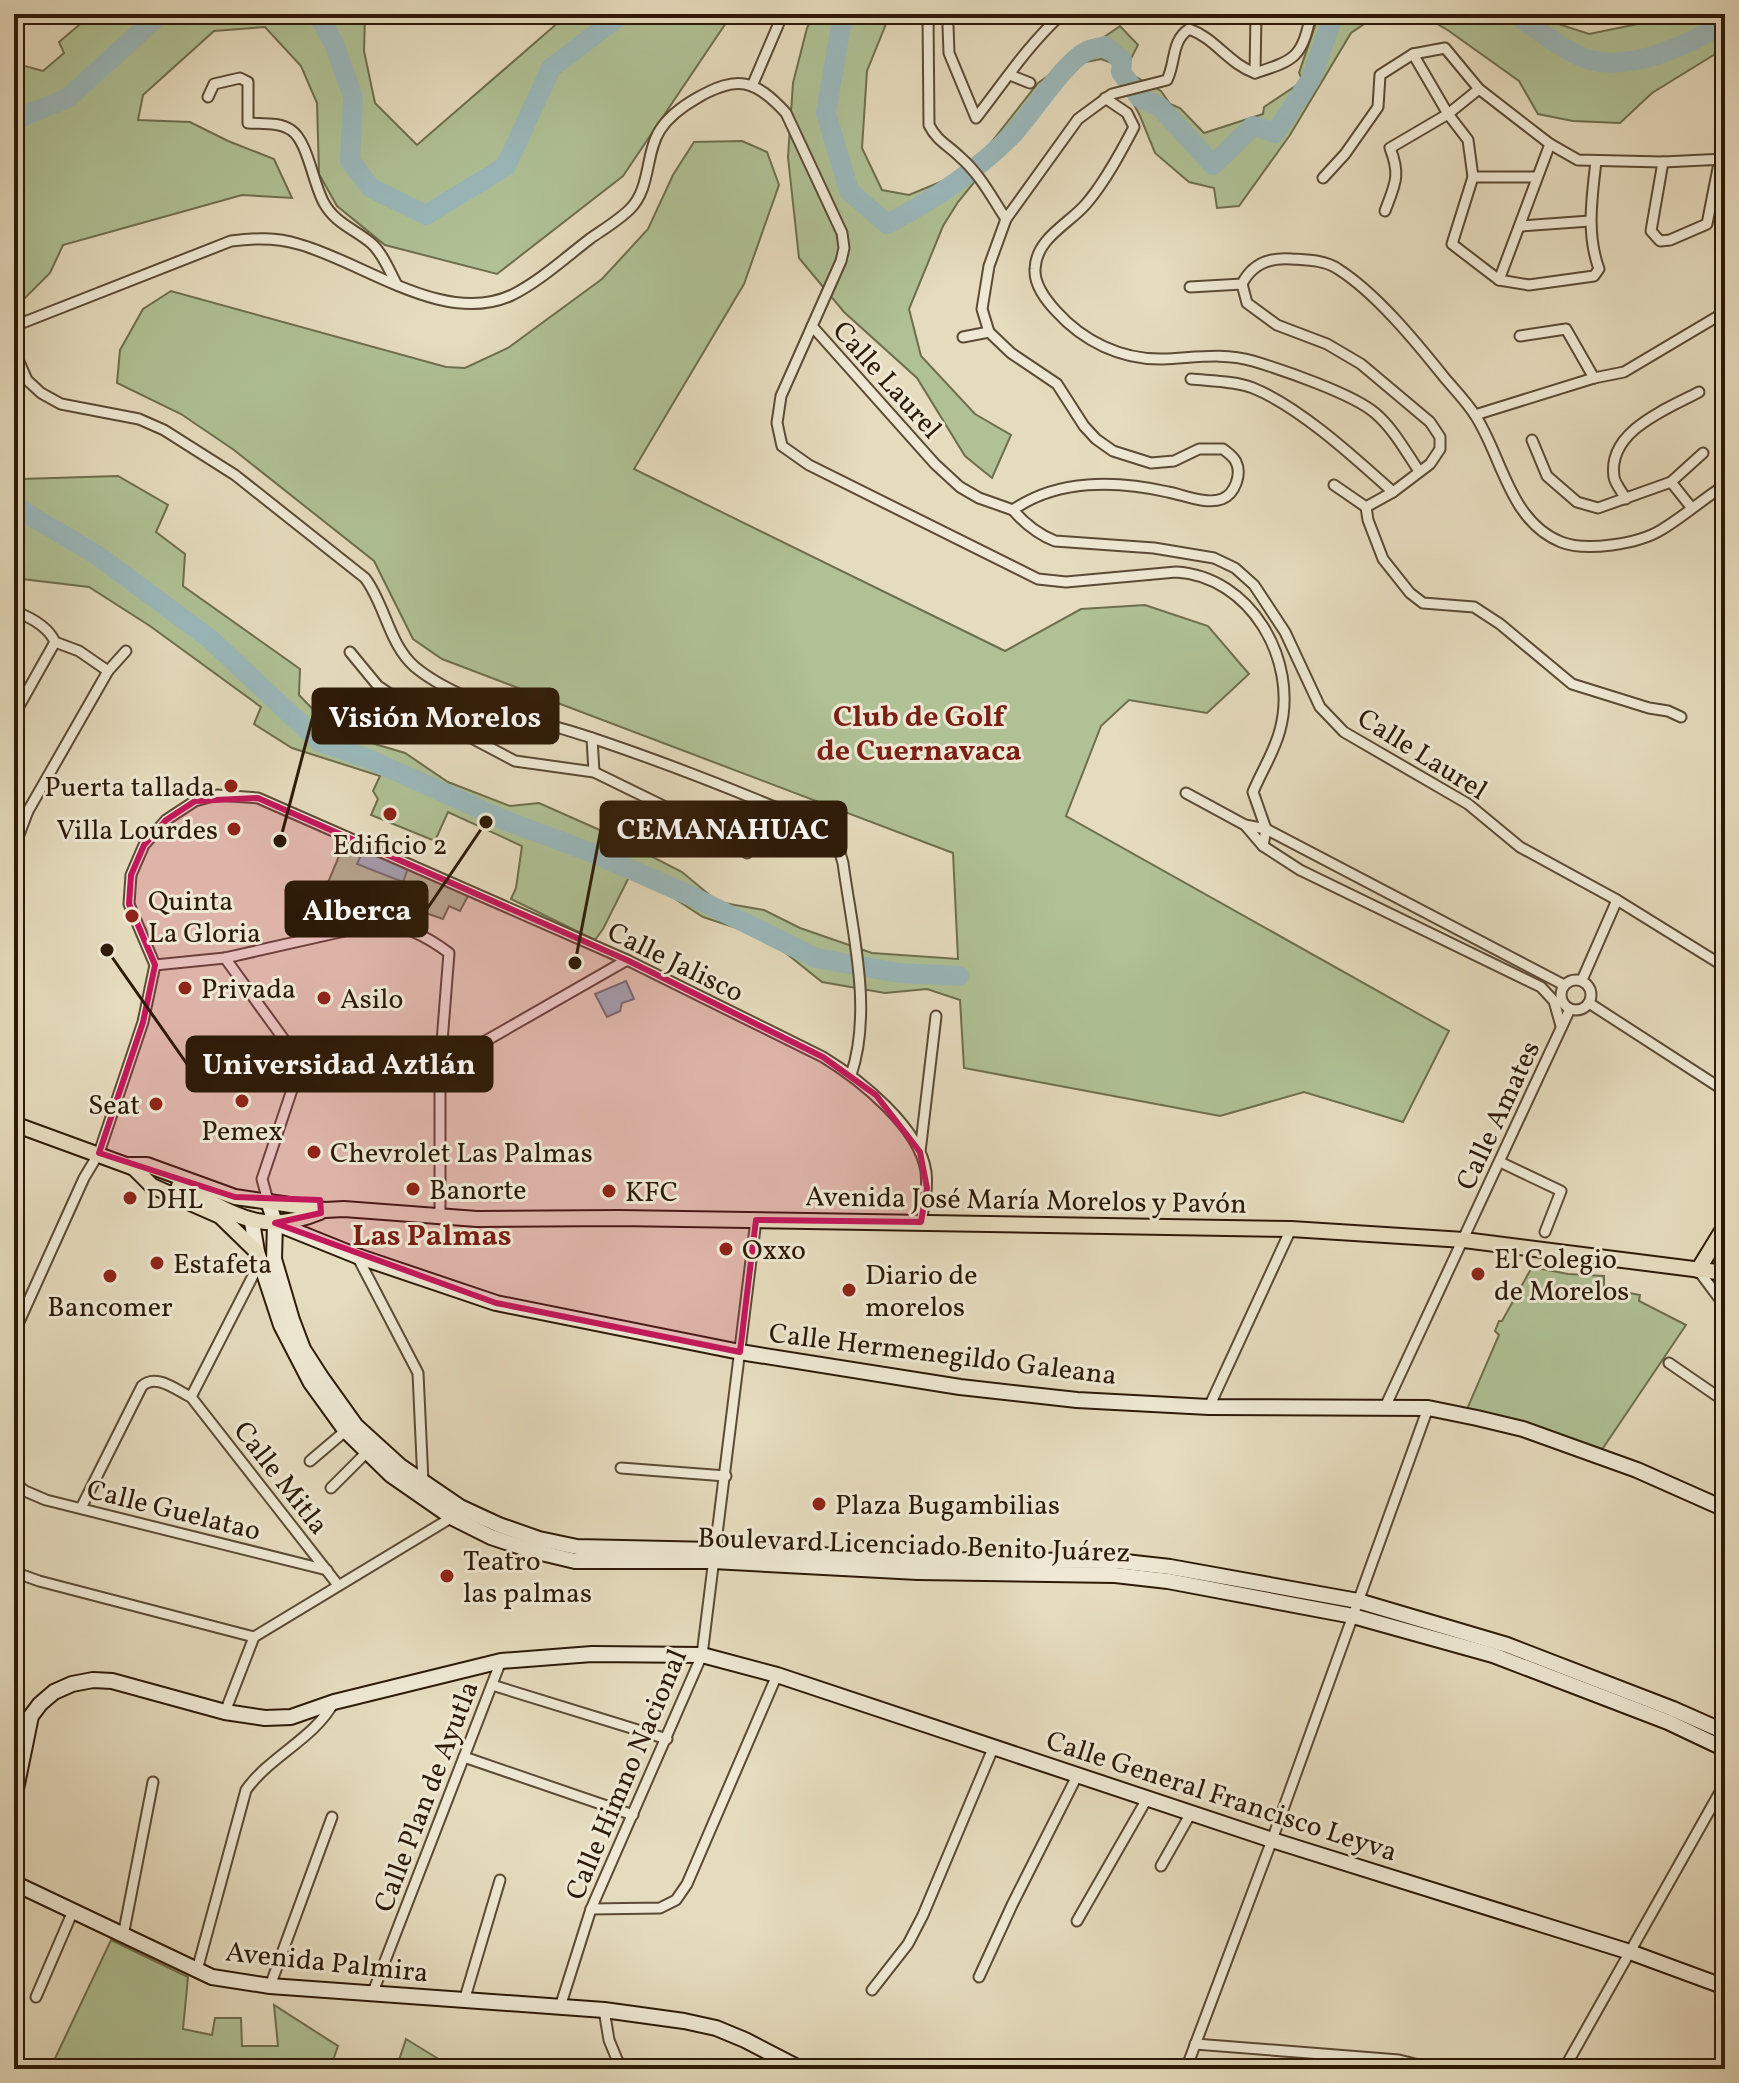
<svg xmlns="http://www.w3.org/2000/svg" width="1739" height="2083" font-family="Vollkorn,serif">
	<rect width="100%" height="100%" fill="#e5dbbd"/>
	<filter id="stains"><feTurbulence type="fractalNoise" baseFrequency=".0025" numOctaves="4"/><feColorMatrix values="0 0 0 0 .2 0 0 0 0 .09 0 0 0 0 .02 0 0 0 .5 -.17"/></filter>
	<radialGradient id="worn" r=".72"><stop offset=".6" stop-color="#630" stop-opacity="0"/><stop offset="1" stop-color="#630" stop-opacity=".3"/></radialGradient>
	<!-- green -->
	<g fill="#afc195" stroke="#6e6e4e" stroke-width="2">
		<path d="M92,14h273l-1,37 11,52 42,42 151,-131h164l-109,162 -126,98 -112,-29 -48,-39 -18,-32 -2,-71 -16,-37 -36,-39 -51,4 -71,64 -5,25 52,2 38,19 46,18 18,39 -50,-3 -179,50 -13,28 -29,29 -7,-6v-233l29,8 21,-18 -5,-11z"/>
		<path d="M814,14h76l-23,57 -5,77 20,42 27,5 41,-17 25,-15 63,-80 82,-57 18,19 -12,23 5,6 30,17 9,13 10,4 24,25 59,-19 1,-7 39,-26 -4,-8 20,-59h60l-28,19 -61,102 -51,71 -22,2 -3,-20 -25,-6 -34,-29 -15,-37 -28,-53 -11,-4 -20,4 -87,95 -36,44 -15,24 -34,83 12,47 54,58 36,21 -19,43 -27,-22 -48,-78 -73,-66 -45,-54 -11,-101 5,-74 14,-55z"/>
		<path d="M1392,14h136l61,20 98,-20h38v34l-73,45 -32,30 -47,-2 -35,-7 -19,-33 -70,-50 -25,-15z"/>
		<path d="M742,141l25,11 12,33 -35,99 -110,185 371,182 76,-42 64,-4 63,21 41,48 -42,39 -78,-13 -28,26 -35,90 383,215 -46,91 -99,-30 -84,24 -256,-48 -4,-68 -33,-11 -42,4 -63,-11 -55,-44 -64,-21 -66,-43 -8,3 -26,52 -8,11 -84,-41 5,-11 6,-42 -74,-34 -13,29 -64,-26 7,-16 -5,-8 7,-15 -88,-28 -38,-24 7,-17 -111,-81 -61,-39 -75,-9v-104l7,5 97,-3 50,29 -12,27 29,22 -2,32 117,83 -1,26 36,37 70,21 43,29 62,24 29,-3 63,28 80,41 36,30 46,8 36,18 72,25 86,6 -5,-106 -511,-194 -29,-20 -39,-78 -140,-111 -53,-36 -64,-31 3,-33 23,-41 28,-18 275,76 19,1 43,-20 94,-69 46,-50 25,-54 21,-33z"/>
		<path d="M344,844l126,48 -10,19 -11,-5 -6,13 -76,-26 -6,5 -37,-6z"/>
		<path d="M1532,1267l36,7 36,2v12l36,7 -1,6 47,24 -85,126 -68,-24 -66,-18 32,-74 -4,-4 4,-10h3z"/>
		<path d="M111,1940l77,37 -5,52 29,6 3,-17h26l1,28h36l-4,-41 64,41 -8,23h-280z"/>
		<path d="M406,2039l31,19 -6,11h-35z"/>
	</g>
	<!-- water -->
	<g fill="#9ab8bb" stroke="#6e7973" stroke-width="2">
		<path d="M363,851l45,17 -5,14 -46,-18z"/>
		<path d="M626,981l8,18 -12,4 -2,8 -13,6 -12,-23z"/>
	</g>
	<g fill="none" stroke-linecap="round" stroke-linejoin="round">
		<!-- river -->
		<g stroke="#9ab8bb" stroke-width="20">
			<path d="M318,14l17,32 18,51 -3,64 21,27 55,27 80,-49 45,-98 71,-54"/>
			<path d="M843,14l-17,99 23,78 38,33c47,-24 88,-52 126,-90 19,-20 51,-72 74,-83 5,-3 12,-3 18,-5l17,14 -1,12 19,26 20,9 53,58 40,-39 22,7 36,-54 23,-65"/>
			<path d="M1515,14c20,14 51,39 75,46 43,11 99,-15 135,-38"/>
			<path d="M14,120l54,-22 92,-84"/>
			<path d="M14,506l83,49 113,84 110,103 51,18 133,60 94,35 93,41 125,62 83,15 60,3"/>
		</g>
		<!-- street casing -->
		<g stroke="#5b4a34" stroke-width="13">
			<g id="street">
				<path d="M928,14l1,111c8,16 19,20 31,32 20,17 32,41 46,62"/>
				<path d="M1311,14c-9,43 -15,46 -56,59 -26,-9 -40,-35 -66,-44 -18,12 -13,33 -22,51l-55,14 -34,25 -72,100 -17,47 -7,43 7,23 22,21 46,31 27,42 12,13 17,12 38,12 23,-2 25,-12h24c5,4 11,8 13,13 6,12 -1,32 -14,37 -16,6 -38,-4 -54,-7 -52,-12 -111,-13 -155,18 12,14 24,24 42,31l99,7 60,10 21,10 19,17 31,47 35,75 24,25 124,72 52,43 97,53 108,67"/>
				<path d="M948,26l1,27 27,65c28,-36 52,-73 86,-104"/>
				<path d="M1413,54l35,60 20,26 5,37 -21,67 47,36 30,5 65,-9 5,-7c-13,-36 -7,-71 -3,-108"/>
				<path d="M1255,73l1,-59"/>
				<path d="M1010,75l20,8"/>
				<path d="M752,86l27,-63"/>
				<path d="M208,97l6,-13 26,-6 8,4v41c14,1 32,-1 43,7 17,11 22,54 33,73 11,20 30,26 47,40 11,9 19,29 26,42"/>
				<path d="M1105,98l22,15 7,14c-13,25 -29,55 -48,77 -17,20 -50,34 -51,65 -1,16 11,31 21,42 27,30 65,49 107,48 30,-1 60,-7 90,2 30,9 100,33 122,52 18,15 31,39 44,58"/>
				<path d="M1663,162l-12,69 9,10 10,-1 37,-16 13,-66"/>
				<path d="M1473,177h63"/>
				<path d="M1323,178l22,-24 33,-47 2,-32 33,-21 32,-6 34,41 71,55 28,16 85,2 62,-3"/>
				<path d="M1385,211c10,-27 16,-35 5,-63l58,-34 31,-25"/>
				<path d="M1521,226l69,-5"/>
				<path d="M1499,280l51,-136"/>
				<path d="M1190,287l52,-3"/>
				<path d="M17,325l214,-84c23,-3 45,-4 67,3 64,17 146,83 214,51 28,-14 54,-38 79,-57 13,-9 28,-18 39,-29 21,-21 15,-55 30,-79 9,-14 23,-24 37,-32 40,-23 58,-19 89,15l56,120 2,15 -3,13 -60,135 -4,27 5,23 27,19 229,114 28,3 110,-10c74,4 123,88 104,158 -6,23 -18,40 -27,62l13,37 -3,17"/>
				<path d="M812,326l123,138 25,23 19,11 34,12"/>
				<path d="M1520,336l46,-7 28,49"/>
				<path d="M963,337l26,-5"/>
				<path d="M14,349l3,-24"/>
				<path d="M14,350l13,30 14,13 20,11 78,15 25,11 71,45 130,103c20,26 24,67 50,89 45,37 119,52 174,70 57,19 115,41 171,64 22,10 53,18 70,35 8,8 10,17 13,27 9,67 30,147 8,212"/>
				<path d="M1191,379c20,2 44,2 62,9 47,19 102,70 140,104"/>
				<path d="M1475,415l119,-37 30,-6 101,-60"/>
				<path d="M1532,440l15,36 30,26 21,6 73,-26 32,-29"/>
				<path d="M1671,482l20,25"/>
				<path d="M1334,485l32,22"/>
				<path d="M1626,499c-3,-6 -11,-15 -12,-22 -7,-46 53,-68 85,-85"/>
				<path d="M1366,507l27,-15 37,-28 10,-15v-12l-10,-15 -69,-58 -34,-20 -50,-19 -30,-22 -5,-19c10,-20 28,-27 50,-25 15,1 33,1 46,10 38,24 78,73 106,108 10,12 22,24 31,38 27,41 34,106 86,127 25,10 77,2 100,-12 22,-13 42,-31 64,-45"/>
				<path d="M1366,507l2,13 15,39 27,34 13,10 51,4 26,17 72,60 77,24 19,3 13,6"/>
				<path d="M14,611c16,6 34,15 41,31l24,9 29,20"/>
				<path d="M350,652l28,34 18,12 119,63 79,11 92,45 61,36"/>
				<path d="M14,715l41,-73"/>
				<path d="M592,738l2,34"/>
				<path d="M1186,793l59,32 21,4 298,156"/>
				<path d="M1245,825l18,21 37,24 241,117 13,14 7,25"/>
				<path d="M14,848l14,-37 80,-140 18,-20"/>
				<path d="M225,958l76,105"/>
				<path d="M155,965l70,-7 155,-35c25,2 49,15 69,30l-9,114v150"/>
				<circle cx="1576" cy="995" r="15"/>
				<path d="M1582,980l35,-80"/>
				<path d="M1589,1003l136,88"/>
				<path d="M301,1063l139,4 187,-107"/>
				<path d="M920,1152l16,-136"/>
				<path d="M1500,1162l61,29 -16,41"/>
				<path d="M268,1201l-6,-22 39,-116"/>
				<path d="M357,1256l61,117 5,109"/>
				<path d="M1698,1270l27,36"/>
				<path d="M14,1333l70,-155 15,-25 44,-131 12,-57 -26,-61 2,-29 13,-30 22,-25 29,-19 22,-6 41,3 369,162 196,97c36,22 97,70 103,115 2,17 -2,33 -5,50"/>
				<path d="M1669,1363l48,33 8,-11"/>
				<path d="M191,1397l70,-137"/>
				<path d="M1209,1407l82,-178"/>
				<path d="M1385,1407l185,-398"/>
				<path d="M310,1461l40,-34"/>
				<path d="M621,1468l105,8"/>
				<path d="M14,1482l11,9 21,9 281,70"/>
				<path d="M331,1488l36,-36"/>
				<path d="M81,1508l61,-122c14,-13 34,4 49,11l147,188"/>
				<path d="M14,1572l25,9 215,56"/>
				<path d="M492,1685l175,54"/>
				<path d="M225,1712l29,-75 200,-121"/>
				<path d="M464,1757l169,58"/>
				<path d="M1161,1866l30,-53"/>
				<path d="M14,1897l6,-11"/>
				<path d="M591,1909l69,-1 16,-8 11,-16 90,-209"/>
				<path d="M1077,1921l71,-124"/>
				<path d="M123,1936l30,-154"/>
				<path d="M197,1970l49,-180c24,-34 68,-51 88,-88"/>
				<path d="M979,1977l33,-72 66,-131"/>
				<path d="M270,1986l62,-169"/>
				<path d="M872,1990l36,-46 15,-29 71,-169"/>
				<path d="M373,1992l128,-331"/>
				<path d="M36,1997l37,-86"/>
				<path d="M464,2001l36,-121"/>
				<path d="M560,2007l31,-98 111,-254 54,-435"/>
				<path d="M604,2010l5,30 12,29"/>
				<path d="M1195,2044l204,16 36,9"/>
				<path d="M1186,2069l86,-229 156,-432"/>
				<path d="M1564,2069l161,-286"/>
			</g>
		</g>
		<!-- secondary casing -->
		<g stroke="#2d1a07" stroke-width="18">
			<g id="secondary">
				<path d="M268,1201l7,22 -1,36 18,61 11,29 18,28 35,49 44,40 60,41 39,18 40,14 38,8 137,3 204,10 198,1 54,6 188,34 149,44 166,64 52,23"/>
				<path d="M252,1222l5,30 24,73 30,58 34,47 46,45 62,43 38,19 42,14 42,10h138l205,11 197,3 53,6 185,35 140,39 175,67 57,27"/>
				<path d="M275,1223l82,33 139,47 244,49 220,35 117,13 132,7 219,1 49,10 46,11 114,41 88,39"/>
				<path d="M14,1799l17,-83 9,-12 14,-12 18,-8 21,-4 19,1 113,31 40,6 26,-1 43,-15 167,-41 91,-7 110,1 75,20 495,165 358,112 95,35"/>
				<path d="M14,1883l198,94 58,9 334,24 80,11 32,7 29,12 56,29"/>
			</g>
		</g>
		<!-- primary casing -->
		<g stroke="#2d1a07" stroke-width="18">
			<g id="primary">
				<path d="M14,1124l123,45"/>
				<path d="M131,1165h16l88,32 90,13 19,-1 133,10 142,-1 672,11 173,11 261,33"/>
				<path d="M131,1165l21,21 68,30 37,36"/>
				<path d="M179,1186c54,25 78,52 141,26"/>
				<path d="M1698,1270l27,-44"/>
			</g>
		</g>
		<!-- street -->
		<use href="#street" stroke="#eee8d4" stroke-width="9"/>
		<!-- secondary -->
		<use href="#secondary" stroke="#eee8d4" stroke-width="14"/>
		<!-- primary -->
		<use href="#primary" stroke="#e5dbbd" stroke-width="14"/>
	</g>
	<!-- marked area -->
	<path fill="#c2185b" fill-opacity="0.2" stroke="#c2185b" stroke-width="6" stroke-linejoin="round" d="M258,798l369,162 196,97 53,38 44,57 7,36 -6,34 -165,-2 -16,132 -244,-49 -221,-80 46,-10 -1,-13 -85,-3 -136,-44 44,-131 12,-57 -26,-61 2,-29 13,-30 22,-25 29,-19z"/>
	<!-- markers -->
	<g fill="#8f2418" stroke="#eee8d4" stroke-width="3">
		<circle cx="231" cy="786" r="8"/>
		<circle cx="390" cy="814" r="8"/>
		<circle cx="234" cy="829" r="8"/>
		<circle cx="132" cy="916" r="8"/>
		<circle cx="185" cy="988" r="8"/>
		<circle cx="324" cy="998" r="8"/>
		<circle cx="242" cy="1101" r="8"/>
		<circle cx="156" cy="1104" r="8"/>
		<circle cx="314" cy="1152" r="8"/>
		<circle cx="413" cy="1189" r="8"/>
		<circle cx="609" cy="1191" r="8"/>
		<circle cx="130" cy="1198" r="8"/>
		<circle cx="726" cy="1249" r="8"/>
		<circle cx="157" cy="1263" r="8"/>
		<circle cx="1478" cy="1274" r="8"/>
		<circle cx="110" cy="1276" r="8"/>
		<circle cx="849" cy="1290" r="8"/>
		<circle cx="819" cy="1504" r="8"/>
		<circle cx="447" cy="1576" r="8"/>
	</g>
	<g text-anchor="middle" stroke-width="6" stroke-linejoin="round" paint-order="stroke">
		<!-- street labels -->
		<g font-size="28" fill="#2d1a07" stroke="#eee8d4">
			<text transform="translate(888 379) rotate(48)" y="10">Calle Laurel</text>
			<text transform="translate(1423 753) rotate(32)" y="10">Calle Laurel</text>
			<text transform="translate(676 961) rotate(26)" y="10">Calle Jalisco</text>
			<text transform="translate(1497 1115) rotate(-65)" y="10">Calle Amates</text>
			<text transform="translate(1026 1199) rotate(1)" y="10">Avenida José María Morelos y Pavón</text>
			<text transform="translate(943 1353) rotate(7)" y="10">Calle Hermenegildo Galeana</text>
			<text transform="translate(282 1477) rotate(52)" y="10">Calle Mitla</text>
			<text transform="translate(174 1509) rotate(14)" y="10">Calle Guelatao</text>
			<text transform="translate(914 1544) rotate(2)" y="10">Boulevard Licenciado Benito Juárez</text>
			<text transform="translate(625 1774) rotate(-67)" y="10">Calle Himno Nacional</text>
			<text transform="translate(1222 1795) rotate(18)" y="10">Calle General Francisco Leyva</text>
			<text transform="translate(425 1796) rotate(-69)" y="10">Calle Plan de Ayutla</text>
			<text transform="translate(327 1961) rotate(6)" y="10">Avenida Palmira</text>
		</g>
		<!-- poi labels -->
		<g font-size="28" fill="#2d1a07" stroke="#eee8d4" text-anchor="start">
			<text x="215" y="796" text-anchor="end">Puerta tallada</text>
			<text x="218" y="839" text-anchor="end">Villa Lourdes</text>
			<text x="390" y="854" text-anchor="middle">Edificio 2</text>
			<text x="148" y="910">Quinta<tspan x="148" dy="32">La Gloria</tspan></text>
			<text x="201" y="998">Privada</text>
			<text x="340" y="1008">Asilo</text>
			<text x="140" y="1114" text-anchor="end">Seat</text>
			<text x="242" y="1140" text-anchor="middle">Pemex</text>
			<text x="330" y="1162">Chevrolet Las Palmas</text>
			<text x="429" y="1199">Banorte</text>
			<text x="625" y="1201">KFC</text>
			<text x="146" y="1208">DHL</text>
			<text x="742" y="1259">Oxxo</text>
			<text x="1494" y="1268">El Colegio<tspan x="1494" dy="32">de Morelos</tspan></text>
			<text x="173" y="1273">Estafeta</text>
			<text x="865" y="1284">Diario de<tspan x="865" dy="32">morelos</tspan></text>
			<text x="110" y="1316" text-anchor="middle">Bancomer</text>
			<text x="835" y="1514">Plaza Bugambilias</text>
			<text x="463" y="1570">Teatro<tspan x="463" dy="32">las palmas</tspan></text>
		</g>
		<!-- neighbourhood labels -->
		<g font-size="30" font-weight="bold" fill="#7a1f14" stroke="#eee8d4">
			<text x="919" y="726">Club de Golf<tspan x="919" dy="34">de Cuernavaca</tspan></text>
			<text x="432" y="1245">Las Palmas</text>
		</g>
	</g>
	<!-- callouts -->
	<path fill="none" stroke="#2d1a07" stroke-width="3" d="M280 841L313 716M575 963L601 829M486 822L427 909M107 950L187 1064"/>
	<g fill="#2d1a07" stroke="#eee8d4" stroke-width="3">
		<circle cx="280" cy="841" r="8"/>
		<circle cx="575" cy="963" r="8"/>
		<circle cx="486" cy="822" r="8"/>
		<circle cx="107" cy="950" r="8"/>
	</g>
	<g fill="#2d1a07" stroke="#2d1a07" stroke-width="3">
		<rect x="313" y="689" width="245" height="54" rx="8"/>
		<rect x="601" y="802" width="245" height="54" rx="8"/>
		<rect x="286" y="882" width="141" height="54" rx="8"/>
		<rect x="187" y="1037" width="305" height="54" rx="8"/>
	</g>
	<g font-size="30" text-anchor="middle" font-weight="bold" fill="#fff">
		<text x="435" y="727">Visión Morelos</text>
		<text x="723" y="839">CEMANAHUAC</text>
		<text x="357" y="920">Alberca</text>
		<text x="339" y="1074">Universidad Aztlán</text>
	</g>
	<!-- margin -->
	<rect width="1739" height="2083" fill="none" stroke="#e5dbbd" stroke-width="48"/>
	<rect x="16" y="16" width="1707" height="2051" fill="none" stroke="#2d1a07" stroke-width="4"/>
	<rect x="24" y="24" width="1691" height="2035" fill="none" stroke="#2d1a07" stroke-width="2"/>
	<rect width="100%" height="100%" filter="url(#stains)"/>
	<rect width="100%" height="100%" fill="url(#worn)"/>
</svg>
